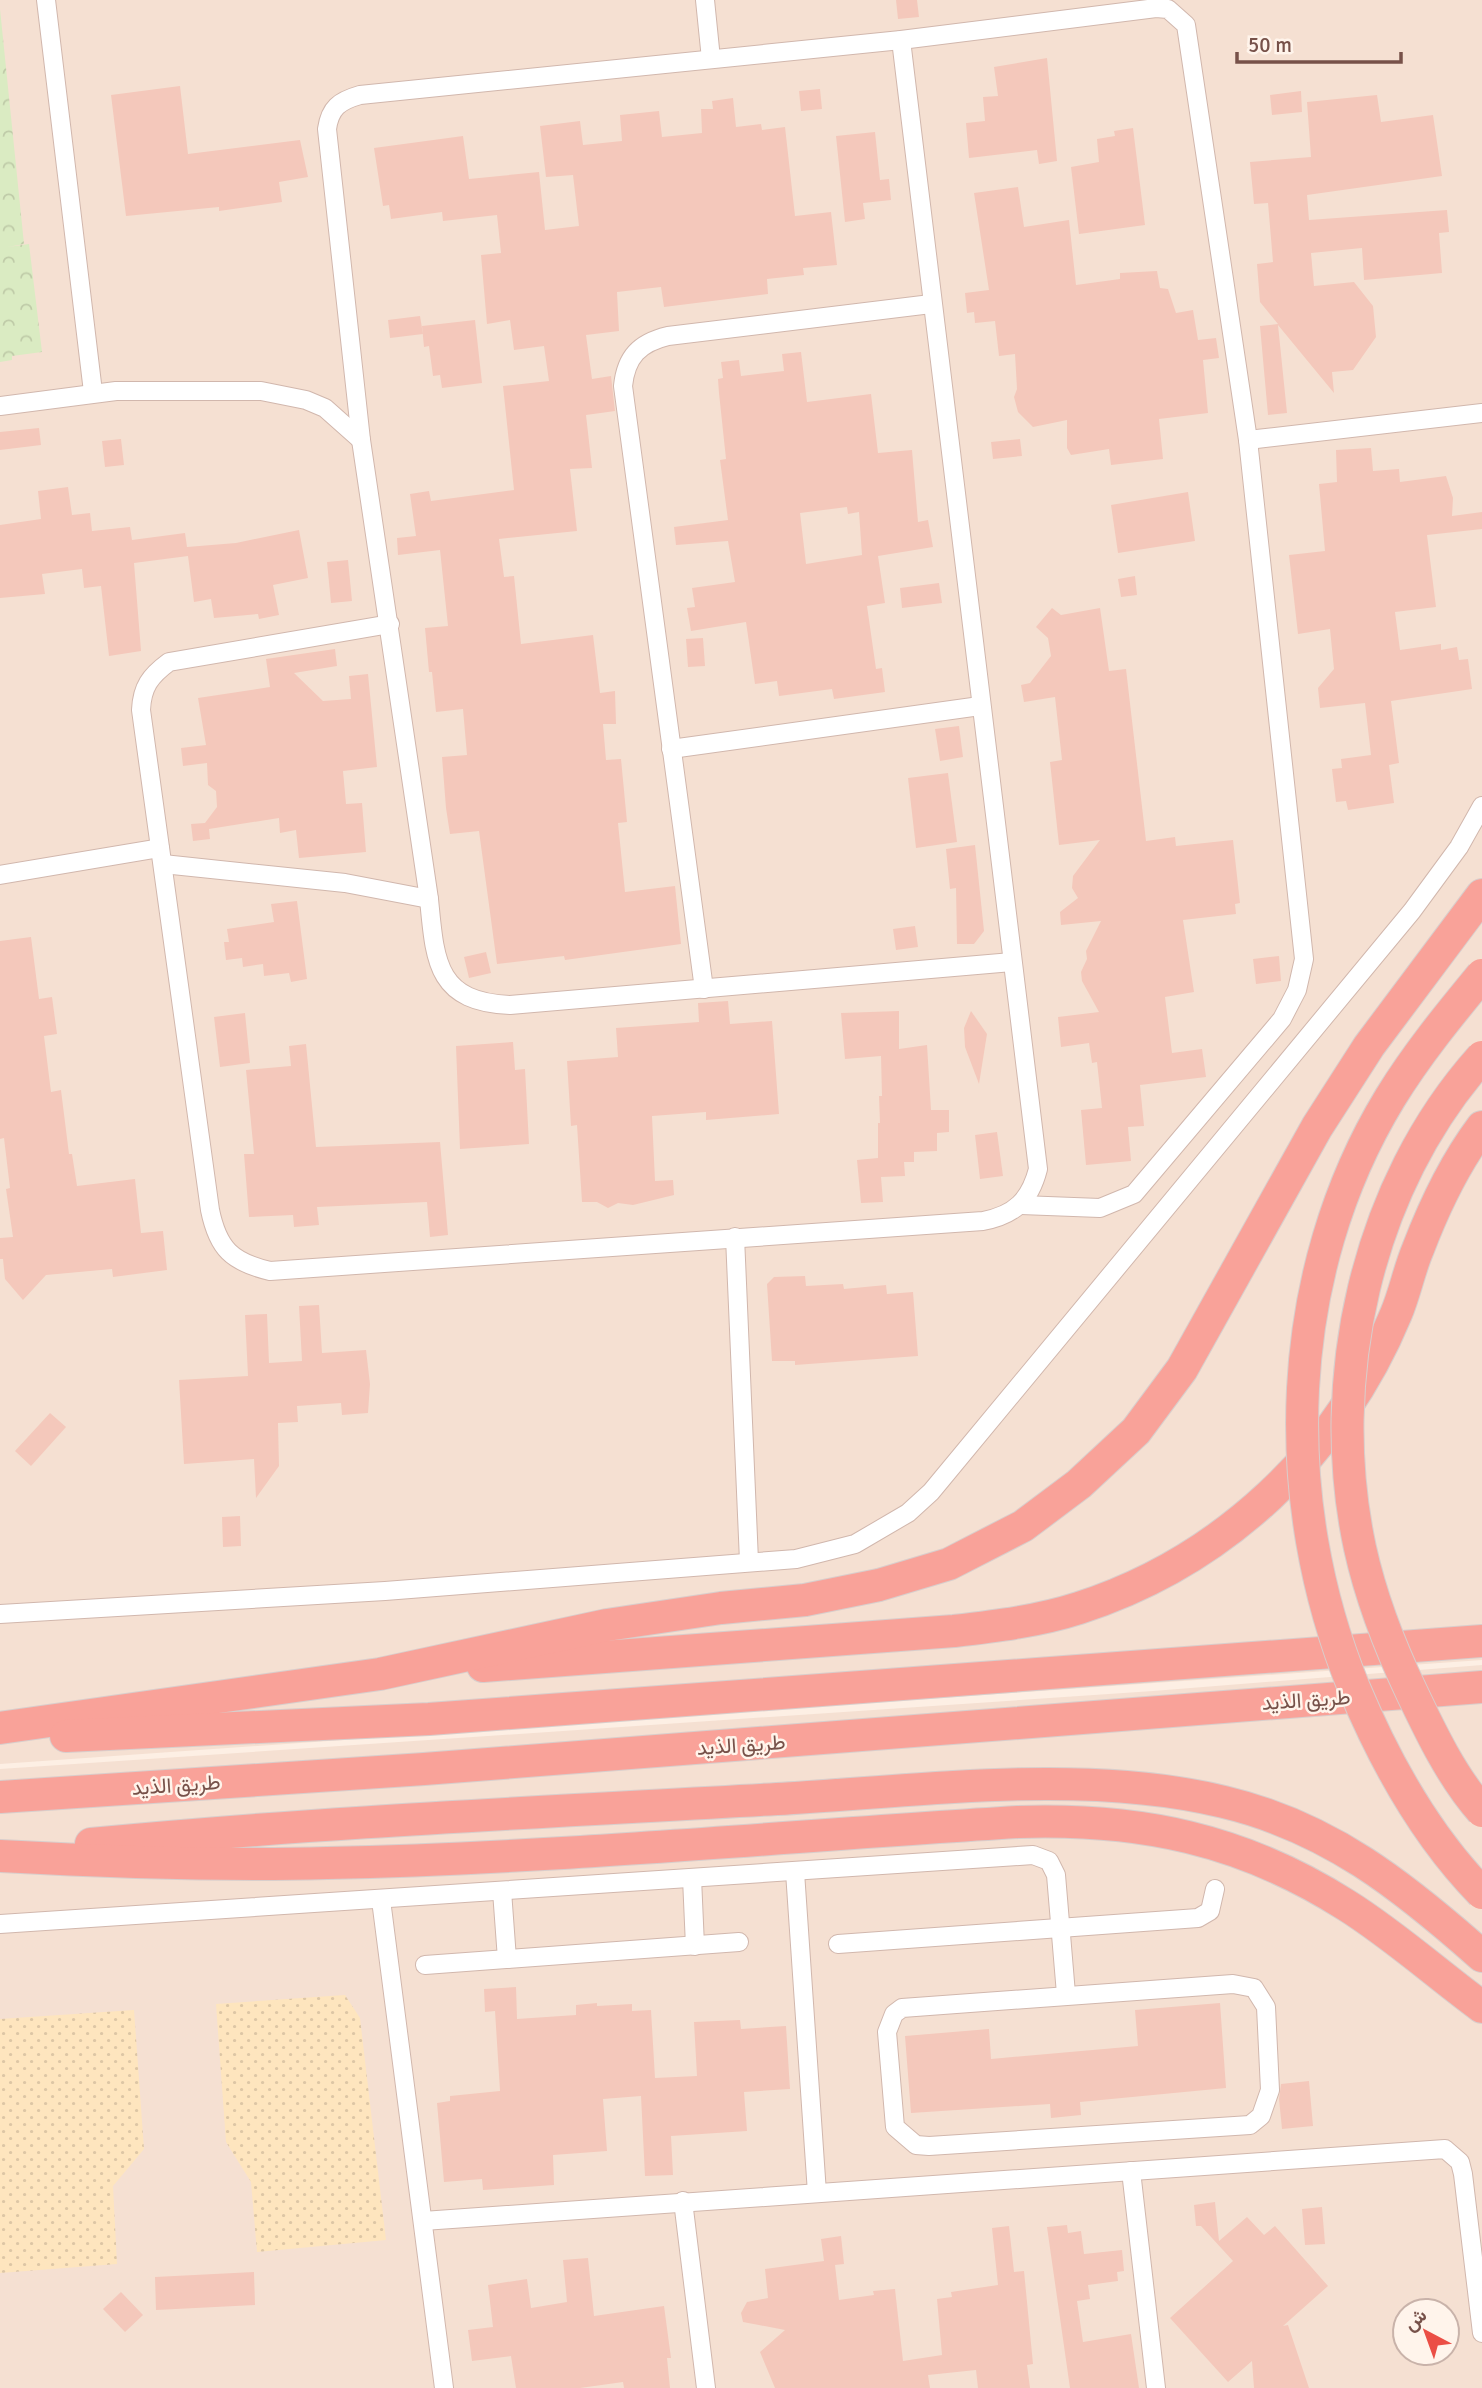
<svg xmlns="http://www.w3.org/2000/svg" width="1482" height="2388" font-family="Signika,Vazirmatn,sans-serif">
	<defs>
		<pattern id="sand-dots" width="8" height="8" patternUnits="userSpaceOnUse" patternTransform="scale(1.75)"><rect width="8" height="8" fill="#fee5be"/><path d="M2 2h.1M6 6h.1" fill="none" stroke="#ddc6a5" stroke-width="1.8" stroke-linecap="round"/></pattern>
		<pattern id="park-crowns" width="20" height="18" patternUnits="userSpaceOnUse" patternTransform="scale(1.75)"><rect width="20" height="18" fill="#daebc2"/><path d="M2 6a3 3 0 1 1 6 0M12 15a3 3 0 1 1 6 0" fill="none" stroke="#bfcba8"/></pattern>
	</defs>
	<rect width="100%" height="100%" fill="#fdefe4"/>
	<!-- residential -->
	<g fill="#f5e0d2" fill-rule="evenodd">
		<path d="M0,0h1482v1660l-1482,104z"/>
		<path d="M1482,1665v723h-1482v-619l1153,-78zM1405,2311h42v42h-42z"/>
	</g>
	<!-- sand -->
	<g fill="url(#sand-dots)">
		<path d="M345,1995l15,23 26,222 -129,12 -6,-70 -25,-40 -10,-138z"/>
		<path d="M134,2010l10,139 -31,37 4,78 -117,9v-254z"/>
	</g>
	<!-- park -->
	<path fill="url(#park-crowns)" d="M0,9l24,235 -16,3 21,-3 13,108 -30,4v4l-12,2z"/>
	<!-- building -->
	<g fill="#f4c8bb" fill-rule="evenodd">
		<path d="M896,0h21l2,17 -21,2z"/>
		<path d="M1047,58l10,103 -18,3 -2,-14 -68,8 -3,-35 19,-2 -2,-24 15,-1 -4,-29z"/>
		<path d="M180,86l8,68 112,-14 8,37 -29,5 3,20 -63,9v-4l-93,9 -15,-121z"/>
		<path d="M820,89l2,20 -21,2 -2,-20z"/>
		<path d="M1301,91l1,21 -30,3 -2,-20z"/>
		<path d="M1377,95l4,27 52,-7 9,61 -135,19 2,25 138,-10 2,22 -10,1 3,40 -78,7 -2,-32 -51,5 3,33 40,-4 19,24 3,31 -23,33 -21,2 2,21 -56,-68 9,88 -19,2 -8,-89 18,-2 -18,-22 -3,-38 16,-2 -5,-59 -14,1 -4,-42 61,-5 -4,-55z"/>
		<path d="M733,98l3,29 25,-3 1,6 23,-3 10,89 36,-4 6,53 -34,3 1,7 -37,4 1,15 -104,13 -3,-20 -44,5 2,39 -33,4 6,44 19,-3 4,35 -29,4 6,53 -22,1 7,62 -78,8 5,38 10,-1 7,68 72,-9 7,58 15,-2 1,33h-13l3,36 15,-1 6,63 -9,1 7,69 50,-6 6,58 -116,16 -1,-4 -67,8 -18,-133 -29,3 -4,-26 -4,-51 25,-2 -4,-46 -27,3 -4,-40h-3l-4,-44 23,-2 -8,-76 -42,5 -1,-17 19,-2 -6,-42 19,-3 2,10 83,-11 -11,-104 46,-5 -5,-35 -30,4 -4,-30 -23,4 -6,-69 20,-2 -4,-38 -54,6 -1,-9 -51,7 -2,-14 -6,1 -9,-58 89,-12 6,43 70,-7 6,58 34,-4 -6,-51 -27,2 -6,-51 40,-5 3,24 39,-4 -2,-26 39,-4 3,26 40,-4 -1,-24h12l-1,-8z"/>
		<path d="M1133,128l12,97 -66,9 -8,-67 28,-5 -2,-23 18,-3 -1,-5z"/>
		<path d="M875,132l5,48 9,-1 2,21 -28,3 2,16 -20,3 -9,-86z"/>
		<path d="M1018,187l6,40 45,-7 7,65 44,-6v-6l37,-2 3,17 8,1 8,24 17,-3 5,30 18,-2 3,20 -16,2 5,53 -49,6 4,40 -52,6 -2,-16 -38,6 -4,-7v-28l-34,7 -15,-15 -4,-15 3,-8 -2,-35 -16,2 -4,-35 -20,2 -1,-11 -7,1 -2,-20 24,-3 -15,-97z"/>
		<path d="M420,316l3,18 -33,4 -2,-18z"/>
		<path d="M475,320l7,63 -40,5 -2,-13 -7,1 -4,-30 -5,1 -2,-21z"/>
		<path d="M801,352l6,50 64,-8 7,59 34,-3 6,72 10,-2 5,27 -55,9 7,47 -18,3 9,63 6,-1 3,24 -51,7 -2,-10 -53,7 -2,-15 -22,3 -9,-62 -55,9 -4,-23 8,-1 -3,-19 43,-6 -7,-41 -52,4 -2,-18 54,-7 -8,-60 6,-1 -7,-66 -1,-14 5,-1 -2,-16 18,-2 2,16 43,-5 -2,-17zM847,507l1,7 11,-2 3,43 -56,9 -6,-51z"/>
		<path d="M39,428l2,17 -41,5v-18z"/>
		<path d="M121,439l3,26 -19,2 -3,-26z"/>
		<path d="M1020,439l2,17 -29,3 -2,-17z"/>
		<path d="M1371,448l2,23 26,-2 1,13 46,-6 7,22 -1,18 30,-4v17l-55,6 9,72 -41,5 5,38 41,-6v6l16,-3 2,13 9,-1 4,30 -81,12 8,62 -10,2 5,38 -46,7 -2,-9 -10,1 -4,-33 10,-1 -1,-9 30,-4 -6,-52 -45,5 -2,-20 16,-19 -4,-40 -32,5 -9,-79 36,-4 -6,-67 18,-2 -1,-32z"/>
		<path d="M68,487l4,28 18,-2 2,18 38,-4 2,13 53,-7 2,14 49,-4 63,-13 9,48 -35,7 6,30 -20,4 -1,-5 -44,4 -3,-19 -17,3 -6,-46 -54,7 7,88 -32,5 -8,-70 -17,2 -2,-19 -40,5 3,20 -45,4v-73l41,-6 -3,-28z"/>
		<path d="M1188,492l7,49 -77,12 -7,-48z"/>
		<path d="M348,560l4,41 -21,2 -4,-41z"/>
		<path d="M1135,576l2,19 -16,2 -3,-18z"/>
		<path d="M939,583l3,20 -40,5 -2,-20z"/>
		<path d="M1052,608l9,7 39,-7 9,63 17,-2 20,172 29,-4 1,9 57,-6 7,63 -5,1 1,10 -53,6 11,72 -29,5 7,56 30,-4 4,28 -66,8 4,41 -16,1 3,34 -45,4 -5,-55 21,-2 -5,-46 -5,1 -3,-20 -28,4 -3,-30 41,-5 -17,-31 -1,-9 6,-13 -1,-8 15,-30 -40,4 -1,-13 18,-14 -6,-10 1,-12 27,-36 -41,5 -9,-83 12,-2 -7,-63 -31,5 -3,-17 9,-2 21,-27 -3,-18 -12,-11z"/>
		<path d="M703,638l2,28 -17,1 -2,-28z"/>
		<path d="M335,649l2,17 -43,7 29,28 28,-2 -2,-23 19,-2 9,93 -34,4 3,33 16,-1 4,49 -67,6 -3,-28 -16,3 -1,-15 -70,11 1,10 -17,2 -2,-17 14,-1 12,-16 -1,-16 -8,-6 -1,-22 -24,3 -2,-18 25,-3 -8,-47 72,-11 -4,-28z"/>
		<path d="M959,726l4,31 -23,4 -5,-32z"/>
		<path d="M948,773l9,69 -41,6 -8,-70z"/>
		<path d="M975,845l9,86 -10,13h-17l-1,-56 -6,1 -4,-40z"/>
		<path d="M297,901l10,78 -16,3 -2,-9 -25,3 -1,-12 -20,3 -1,-9 -16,2 -2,-18h5l-2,-13 47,-7 -3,-18z"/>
		<path d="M915,926l3,21 -22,3 -3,-21z"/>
		<path d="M31,937l8,62 13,-2 5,37 -13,2 7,56 10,-2 8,64h3l5,32 58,-7 6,54 22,-2 4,39 -54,7 -1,-8 -66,6 -23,25 -18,-21 -2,-20h-3v-21l13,-1 -7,-48 4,-1 -6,-50 -4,1v-198z"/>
		<path d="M486,952l5,21 -22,5 -5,-21z"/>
		<path d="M1279,956l2,25 -25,3 -3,-25z"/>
		<path d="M728,1001l2,23 42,-3 7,93 -73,6v-8l-54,4 3,65 18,-1 1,15 -41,10 -15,-2 -10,5 -11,-6h-15l-5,-77 -6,1 -4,-65 51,-4 -2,-29 83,-6 -1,-19z"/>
		<path d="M899,1011v38l28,-4 4,65h18v22l-12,1v18l-23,1v10h-10l1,14 -24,1 2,25 -22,1 -4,-43 21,-2v-35h2l-1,-27h3l-1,-40 -36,3 -4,-46z"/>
		<path d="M971,1011l16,23 -8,50 -14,-37 -1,-19z"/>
		<path d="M245,1013l5,50 -30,4 -6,-50z"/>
		<path d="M513,1042l2,28 10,-1 4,75 -69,5 -4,-103z"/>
		<path d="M306,1044l10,103 124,-5 8,93 -18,2 -3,-35 -110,5 2,18 -25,2 -1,-12 -44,2 -5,-63h10l-8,-84 45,-4 -2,-20z"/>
		<path d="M997,1132l6,44 -23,3 -5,-44z"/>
		<path d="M805,1276l1,10 37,-2 1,5 42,-4 1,9 26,-2 5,64 -123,9v-4h-23l-5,-77 7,-7z"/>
		<path d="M319,1305l3,48 44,-3 4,34 -2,29 -26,2 -1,-12 -44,3 1,16 -20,1 1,43 -23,32 -2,-39 -70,5 -5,-84 69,-4 -3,-61 22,-1 2,49 33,-2 -3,-55z"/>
		<path d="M50,1413l16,14 -35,39 -16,-15z"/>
		<path d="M240,1516l1,30 -18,1 -1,-30z"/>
		<path d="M516,1987l1,32 59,-4v-10l21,-2v3l35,-2v7l19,-1 4,68 42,-2 -3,-54 46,-2 1,9 45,-3 4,63 -46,3 3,39 -76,5 2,39 -28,1 -4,-80 -38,3 4,52 -54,4 1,30 -71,5 -1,-11 -38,3 -7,-79 13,-2v-5l50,-5 -5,-80 -10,1 -1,-23z"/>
		<path d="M1220,2003l6,85 -146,14 1,13 -30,3 -1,-14 -139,9 -6,-77 84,-7 2,30 147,-13 -3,-36z"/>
		<path d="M1309,2081l4,45 -31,3 -3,-30 2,-15z"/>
		<path d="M1215,2202l4,39 28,-24 17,18 11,-9 53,60 -45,40 5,-1 21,63h-55l-2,-27 -24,21 -58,-64 63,-57 -32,-35h-5l-2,-21z"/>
		<path d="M1322,2207l3,37 -20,1 -3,-36z"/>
		<path d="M1067,2225l1,8 13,-2 3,23 38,-4 2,21 -7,1 1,9 -30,4 2,14 -13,2 6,41 48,-8 8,54h-69l-23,-161z"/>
		<path d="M1009,2226l5,46 10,-1 9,93 -6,1 3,23h-52l-2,-18 -48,5 2,13h-155l-15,-36 25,-22 -42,-8 -2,-9 6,-11 21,-4 -3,-29 59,-8 -3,-22 20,-3 3,28 -9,1 4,35 35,-5 -1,-4 22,-2 8,72 39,-6 -5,-56 15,-2 -1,-5 47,-7 -6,-57z"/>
		<path d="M588,2258l6,58 70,-10 7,52h-4l3,30h-46l-1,-6 -43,6h-64l-5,-32 -39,5 -4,-31 25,-3 -5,-42 39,-6 4,29 36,-6 -4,-42z"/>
		<path d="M254,2272l1,33 -99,5 -1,-33z"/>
		<path d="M121,2292l22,23 -18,17 -22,-23z"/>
	</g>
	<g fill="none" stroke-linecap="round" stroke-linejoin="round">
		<!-- minor casing -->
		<g stroke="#d1b7ad" stroke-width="20">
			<g id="minor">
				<path d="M46,0l47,392"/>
				<path d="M705,0l6,59"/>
				<path d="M0,406l116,-15h145l45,9 19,8 36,32"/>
				<path d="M1248,440l234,-27"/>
				<path d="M390,624l-221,38c-19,14 -27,25 -28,48l69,500c8,39 22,52 60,61l713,-50c32,-6 47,-21 55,-52l-137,-1129"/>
				<path d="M671,749l309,-43"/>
				<path d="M163,864l182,19 84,16"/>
				<path d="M0,875l160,-27"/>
				<path d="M1012,962l-502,43c-74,-3 -75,-44 -81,-106l-68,-459 -34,-311c3,-21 12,-28 33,-34l541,-55 255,-32 12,1 18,16 62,415 56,519 -7,31 -15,29 -148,175 -34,14 -79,-3"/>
				<path d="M704,989l-81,-603c3,-29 16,-43 45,-50l263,-32"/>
				<path d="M735,1237l14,324"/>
				<path d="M0,1614l385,-23 411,-32 59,-15 53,-31 23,-21 481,-581 47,-64 23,-41"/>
				<path d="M795,1872l22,321"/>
				<path d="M692,1878l3,68"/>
				<path d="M502,1891l5,68"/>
				<path d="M381,1900l63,488"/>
				<path d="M0,1924l1033,-69 16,6 7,14 10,119"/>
				<path d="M838,1944l360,-26 12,-7 5,-22"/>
				<path d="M425,1965l314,-23"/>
				<path d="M1233,1984l21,4 12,19 4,83 -9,26 -11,9 -321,21 -13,-1 -21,-18 -8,-95 7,-18 8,-6z"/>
				<path d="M1131,2171l25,217"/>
				<path d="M683,2201l23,187"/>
				<path d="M423,2221l1022,-72 15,13 3,12 19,159"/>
			</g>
		</g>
		<!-- motorway casing -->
		<g stroke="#d9cecc" stroke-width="34">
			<g id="motorway">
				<path d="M483,1666l471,-35c43,-5 85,-10 125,-23 143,-46 260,-156 317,-294 9,-21 13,-44 22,-65 16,-42 37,-86 64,-122"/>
				<path d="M0,1728l380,-54 227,-49 114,-17 84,-8 74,-15 70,-21 74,-38 56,-42 57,-53 46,-62 135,-242 52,-81 113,-151"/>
				<path d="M66,1736l363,-17 1053,-78"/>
				<path d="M0,1797l424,-28 1058,-82"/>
				<path d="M91,1844c228,-22 457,-32 686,-45 142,-8 309,-31 447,3 105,25 179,84 258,154"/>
				<path d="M0,1856c109,6 218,10 327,7 231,-5 461,-27 691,-41 122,-4 224,17 328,83 48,30 91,69 136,102"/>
			</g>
		</g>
		<!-- minor -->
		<use href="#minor" stroke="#fff" stroke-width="18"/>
		<!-- motorway -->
		<use href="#motorway" stroke="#f9a299" stroke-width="32"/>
		<!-- motorway-bridge casing -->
		<g stroke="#d9cecc" stroke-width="34" stroke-linecap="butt">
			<g id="motorway-bridge">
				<path d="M1482,975c-33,40 -65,79 -92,123 -107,176 -113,402 -36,590 31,74 72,148 128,205"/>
				<path d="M1482,1057c-116,129 -158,324 -122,491 11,50 30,99 52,145 19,40 40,84 70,118"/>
			</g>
		</g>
		<!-- motorway-bridge -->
		<use href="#motorway-bridge" stroke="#f9a299" stroke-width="32"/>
	</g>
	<g text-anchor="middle" stroke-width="5" stroke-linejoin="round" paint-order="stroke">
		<!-- street labels -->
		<g font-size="21" fill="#775149" stroke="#fff4eb">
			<text transform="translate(1306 1700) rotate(-4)" y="7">طريق الذيد</text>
			<text transform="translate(741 1745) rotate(-4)" y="7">طريق الذيد</text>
			<text transform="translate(176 1785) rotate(-4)" y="7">طريق الذيد</text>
		</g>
	</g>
	<!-- north arrow -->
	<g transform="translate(1426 2332) rotate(319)"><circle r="33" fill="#fff4eb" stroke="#c9b3aa" stroke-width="2"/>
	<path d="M0-5L12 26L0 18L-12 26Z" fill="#eb4e45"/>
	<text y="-10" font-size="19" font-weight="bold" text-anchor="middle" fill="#775149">ش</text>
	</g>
	<!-- scale -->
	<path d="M1237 52v10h164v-10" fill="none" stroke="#775149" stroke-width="3.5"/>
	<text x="1248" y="52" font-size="21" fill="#775149" stroke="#fff4eb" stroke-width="5" paint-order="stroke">50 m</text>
</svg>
